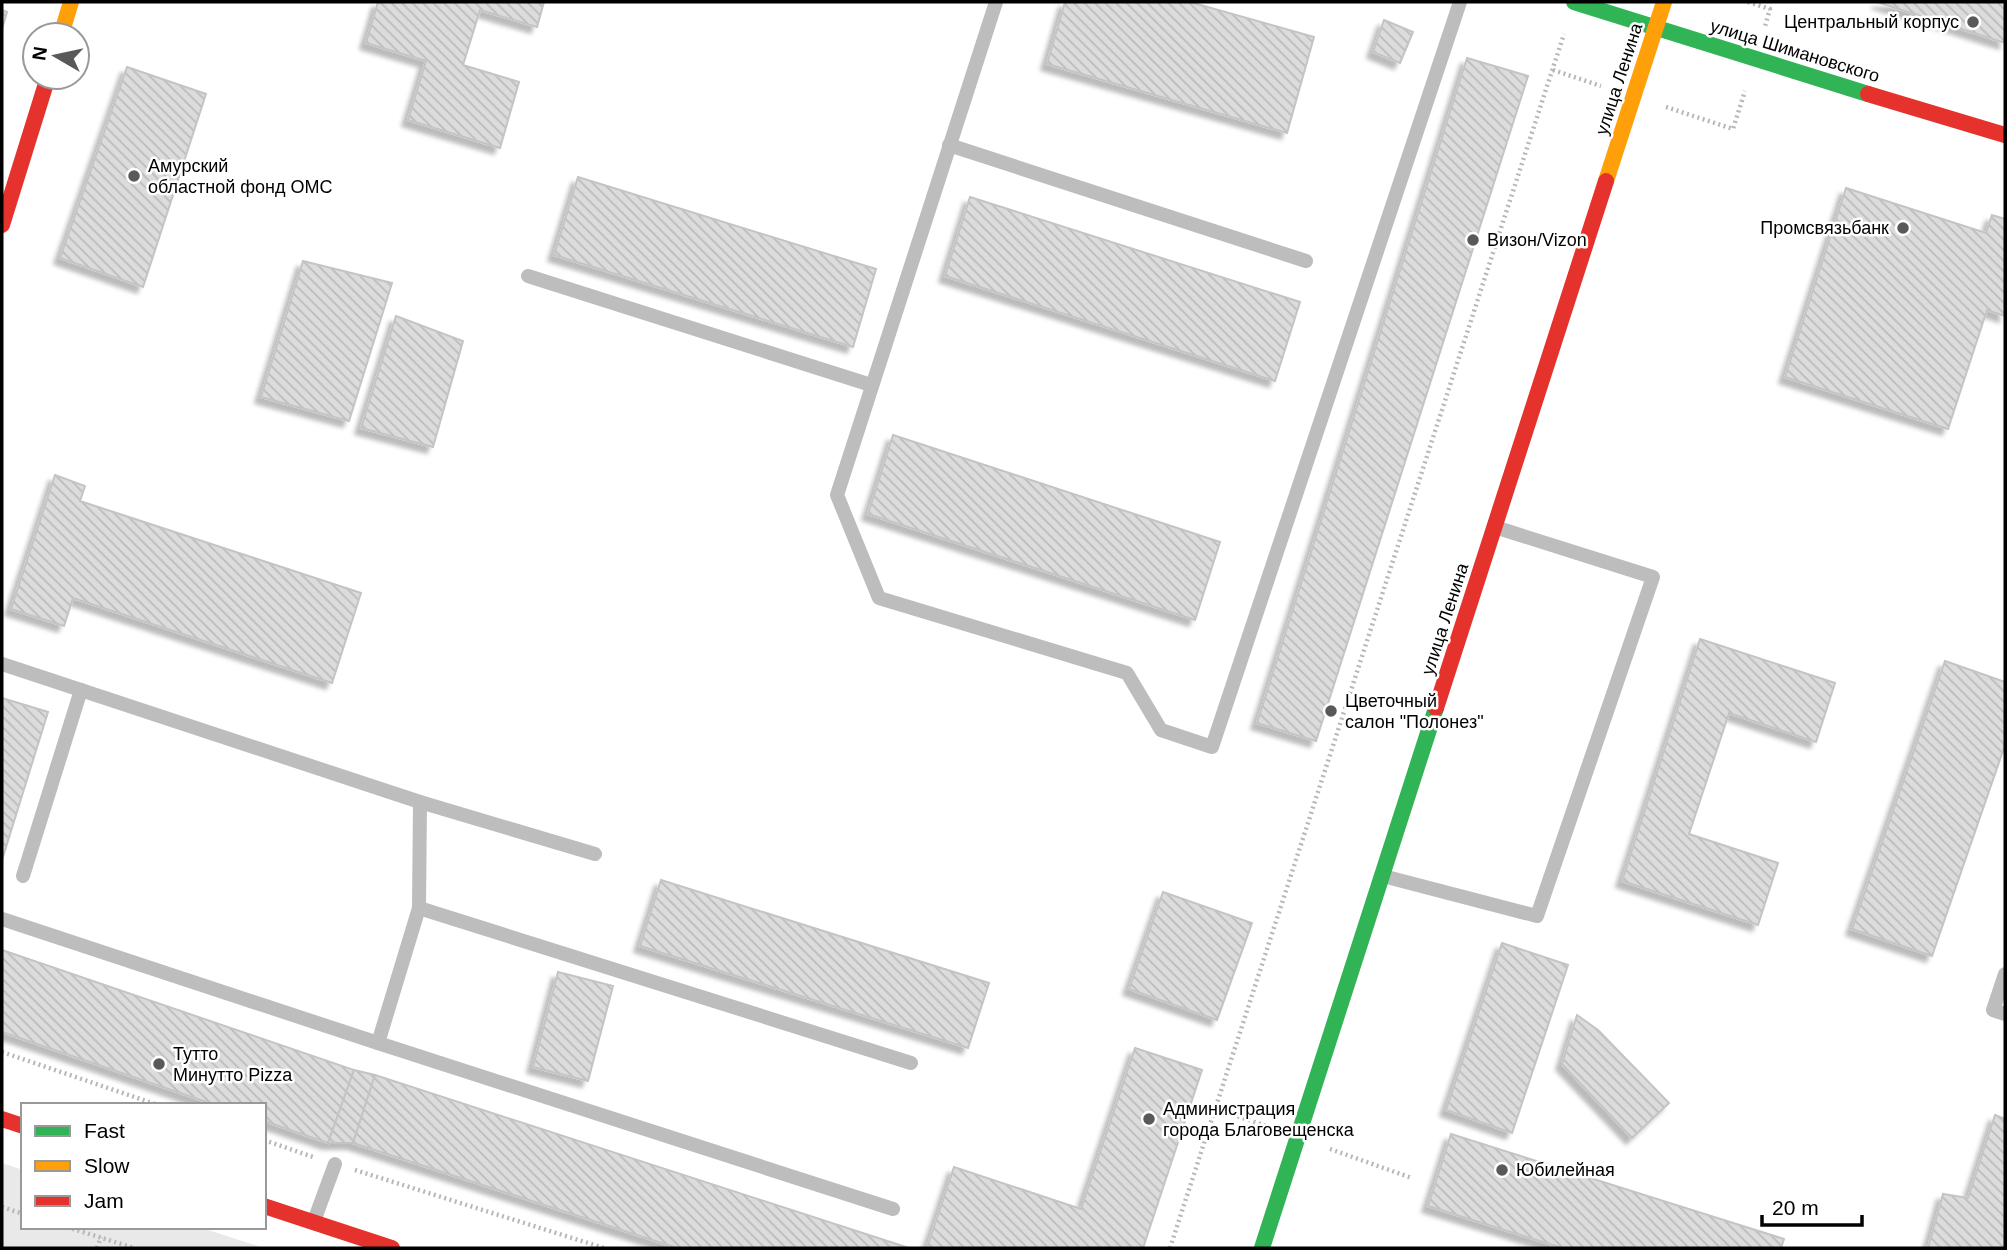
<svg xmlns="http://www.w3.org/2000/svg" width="2007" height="1250" font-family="Arial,sans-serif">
	<defs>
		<pattern id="building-back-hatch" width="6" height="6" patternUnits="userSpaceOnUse" patternTransform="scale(1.75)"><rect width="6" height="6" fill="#dcdcdc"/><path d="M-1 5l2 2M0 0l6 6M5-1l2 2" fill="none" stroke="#bbb"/></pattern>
		<filter id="shadow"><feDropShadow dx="-6" dy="6" stdDeviation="2" flood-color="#0004"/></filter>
	</defs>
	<rect width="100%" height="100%" fill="#fff"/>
	<!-- park -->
	<path fill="#e9e9e9" d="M2,1163l21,7v57h176l65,21h-262z"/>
	<!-- building -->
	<g fill="url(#building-back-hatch)" stroke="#c4c4c4" stroke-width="2" filter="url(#shadow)">
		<path d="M378,2h166l-7,25 -57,-17 -17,55 56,17 -19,66 -92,-28 18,-59 -60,-18z"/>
		<path d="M1065,2h125l124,35 -27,96 -240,-69z"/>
		<path d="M1877,2h128v41z"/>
		<path d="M2,10l5,2 -5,17z"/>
		<path d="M1384,20l29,12 -13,31 -27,-11z"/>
		<path d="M1467,58l61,18 -212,665 -59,-18z"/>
		<path d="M127,67l79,27 -63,193 -83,-29z"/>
		<path d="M578,177l298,92 -23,78 -299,-92z"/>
		<path d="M1846,188l140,45 6,-18 13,4v97l-18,-6 -39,119 -163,-52z"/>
		<path d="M970,197l330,105 -25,79 -330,-105z"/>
		<path d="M303,261l89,22 -43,138 -88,-24z"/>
		<path d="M396,316l67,25 -30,106 -72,-19z"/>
		<path d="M893,435l327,107 -25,78 -327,-106z"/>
		<path d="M55,475l30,11 -5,15 281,92 -29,90 -259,-85 -9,28 -53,-17z"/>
		<path d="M1700,639l135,44 -19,59 -87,-29 -40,121 89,29 -20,62 -136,-44z"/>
		<path d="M1945,661l60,21v63l-73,211 -80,-27z"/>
		<path d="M2,698l46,14 -46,148z"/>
		<path d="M661,880l328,103 -21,65 -328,-102z"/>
		<path d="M1163,892l89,31 -35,97 -88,-31z"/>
		<path d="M1502,943l66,22 -56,168 -66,-23z"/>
		<path d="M2,950l352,120 -26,73 -64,-22v-16h-49l-213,-73z"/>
		<path d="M558,972l55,14 -25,95 -55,-14z"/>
		<path d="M1577,1015l21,15 71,73 -37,35 -70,-74z"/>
		<path d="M1135,1048l67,22 -59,178h-216l27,-81 127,42z"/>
		<path d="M354,1070l21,5 -22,68h-25z"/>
		<path d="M375,1075l534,173h-232l-324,-105z"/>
		<path d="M1995,1115l10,4v129h-77l15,-54 25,4z"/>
		<path d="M1451,1134l333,105 -3,9h-219l-134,-42z"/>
	</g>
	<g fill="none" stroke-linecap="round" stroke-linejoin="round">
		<!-- path -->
		<g stroke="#b8b8b8" stroke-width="4.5" stroke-dasharray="2 3.5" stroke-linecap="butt">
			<path d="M1748,2l22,7 -5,17"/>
			<path d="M1553,70l48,16"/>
			<path d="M1666,107l67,22 12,-38"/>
			<path d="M2,1052l156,53"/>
			<path d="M1217,1109l49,17"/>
			<path d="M264,1140l49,17"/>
			<path d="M1330,1149l82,29"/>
			<path d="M355,1170l249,78"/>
			<path d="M2,1207l21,7"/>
			<path d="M67,1227l67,21"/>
			<path d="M97,1248l4,-11"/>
			<path d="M1170,1248l394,-1214"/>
		</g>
		<!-- lane -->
		<g stroke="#bdbdbd" stroke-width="14">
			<path d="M996,2l-159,493 42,103 248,75 34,57 51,17 248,-745"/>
			<path d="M949,145l357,116"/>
			<path d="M528,276l343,109"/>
			<path d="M2,664l418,138 -1,106 -41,135"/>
			<path d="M420,802l175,52"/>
			<path d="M23,876l58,-186"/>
			<path d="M1383,876l154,40 116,-339 -155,-49"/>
			<path d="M419,908l492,155"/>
			<path d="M2,919l376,124 515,166"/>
			<path d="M2005,974l-12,36 12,4"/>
			<path d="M314,1221l21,-57"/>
		</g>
		<!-- fast -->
		<g stroke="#30b455" stroke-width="16">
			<path d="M1574,2l294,92"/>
			<path d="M1262,1248l174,-540"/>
		</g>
		<!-- slow -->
		<g stroke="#ff9f0a" stroke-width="16">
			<path d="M61,35l10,-33"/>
			<path d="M1606,181l58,-179"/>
		</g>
		<!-- jam -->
		<g stroke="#e5322d" stroke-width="16">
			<path d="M1868,94l137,41"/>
			<path d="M2,225l46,-148"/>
			<path d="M1436,708l170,-527"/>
			<path d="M2,1119l21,7"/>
			<path d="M264,1206l128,42"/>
		</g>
	</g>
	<!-- markers -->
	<g fill="#595959" stroke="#fff" stroke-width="2.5">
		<circle cx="1973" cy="22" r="7"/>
		<circle cx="134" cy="176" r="7"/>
		<circle cx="1903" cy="228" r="7"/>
		<circle cx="1473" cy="240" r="7"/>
		<circle cx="1331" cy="711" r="7"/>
		<circle cx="159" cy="1064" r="7"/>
		<circle cx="1149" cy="1119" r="7"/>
		<circle cx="1502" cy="1170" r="7"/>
	</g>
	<g text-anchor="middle" stroke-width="5" stroke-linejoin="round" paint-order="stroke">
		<!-- poi labels -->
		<g font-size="18" fill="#000" stroke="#fff" text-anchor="start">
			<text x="1959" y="28" text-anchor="end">Центральный корпус</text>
			<text x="148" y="172">Амурский<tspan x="148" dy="21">областной фонд ОМС</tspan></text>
			<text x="1889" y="234" text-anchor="end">Промсвязьбанк</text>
			<text x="1487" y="246">Визон/Vizon</text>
			<text x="1345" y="707">Цветочный<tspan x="1345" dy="21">салон "Полонез"</tspan></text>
			<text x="173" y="1060">Тутто<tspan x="173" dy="21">Минутто Pizza</tspan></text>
			<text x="1163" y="1115">Администрация<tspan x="1163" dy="21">города Благовещенска</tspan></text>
			<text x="1516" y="1176">Юбилейная</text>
		</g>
		<!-- street labels -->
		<g font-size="18" fill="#000" stroke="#fff">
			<text transform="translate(1795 51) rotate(17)" y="6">улица Шимановского</text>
			<text transform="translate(1619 79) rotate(-72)" y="6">улица Ленина</text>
			<text transform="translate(1445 619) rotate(-72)" y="6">улица Ленина</text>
		</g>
	</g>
	<!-- border -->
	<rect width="2007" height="1250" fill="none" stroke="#000000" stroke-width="7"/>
	<!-- legend -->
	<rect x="21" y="1103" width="245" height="126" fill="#ffffff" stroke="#999999" stroke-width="2"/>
	<rect x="35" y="1126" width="35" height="10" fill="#30b455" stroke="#999999" stroke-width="2"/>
	<text x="84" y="1138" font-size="21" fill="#000000">Fast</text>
	<rect x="35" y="1161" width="35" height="10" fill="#ff9f0a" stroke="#999999" stroke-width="2"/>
	<text x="84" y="1173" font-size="21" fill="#000000">Slow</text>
	<rect x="35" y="1196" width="35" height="10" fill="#e5322d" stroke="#999999" stroke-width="2"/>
	<text x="84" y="1208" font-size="21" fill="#000000">Jam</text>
	<!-- north arrow -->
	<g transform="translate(56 56) rotate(279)"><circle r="33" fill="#ffffff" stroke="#999999" stroke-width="2"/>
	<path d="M0-5L12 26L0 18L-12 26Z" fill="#595959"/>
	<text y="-10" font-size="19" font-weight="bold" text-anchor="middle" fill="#000000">N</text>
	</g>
	<!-- scale -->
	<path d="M1762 1215v10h100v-10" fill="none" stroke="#000000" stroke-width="3.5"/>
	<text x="1772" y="1215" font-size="21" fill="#000000" stroke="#ffffff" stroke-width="5" paint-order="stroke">20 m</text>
</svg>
